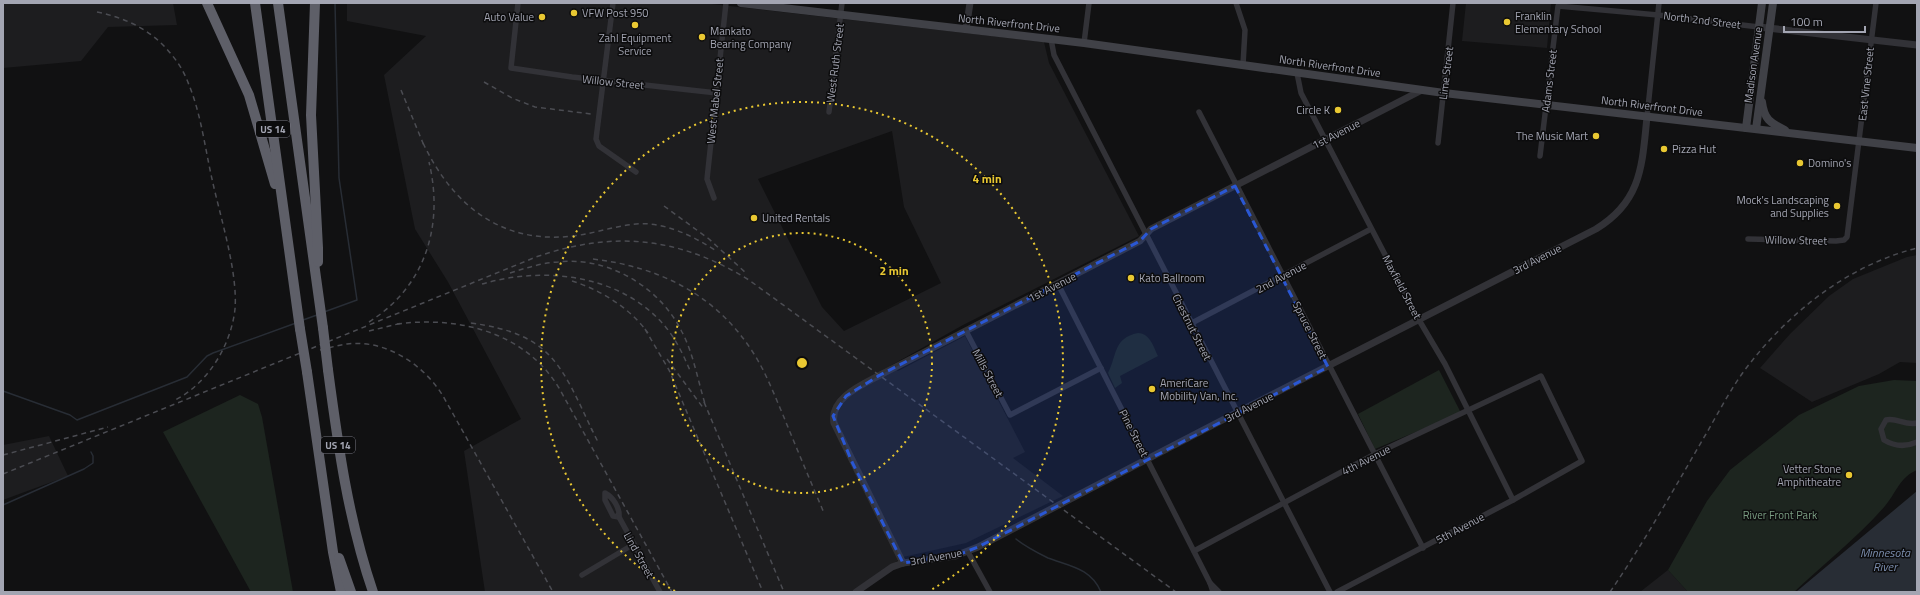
<svg xmlns="http://www.w3.org/2000/svg" width="1920" height="595" font-family="'Titillium Web',sans-serif">
	<rect width="100%" height="100%" fill="#111112"/>
	<!-- built -->
	<g fill="#1d1d1f" fill-rule="evenodd">
		<path d="M3,3h170l4,22 -69,2 -27,34 -78,7z"/>
		<path d="M347,3h357l340,39 5,21 90,173 -176,89 -73,41 8,5 67,-35 60,116 -12,6 50,38 -97,47 -63,14 -52,35h-366l-21,-141 57,-32 -73,-137 -33,-53 -31,-154 42,-39 -79,-15zM892,131l12,76 37,76 -97,48 -22,-24 -64,-128z"/>
		<path d="M1466,3h85l-4,45 -85,-7z"/>
		<path d="M1917,255v108l-17,-1 -21,12 -67,28 -52,-34 30,-34 39,-38 24,-17 54,-22z"/>
		<path d="M49,436l19,40 -65,24v-55z"/>
		<path d="M1668,570l20,22h-48z"/>
	</g>
	<!-- green -->
	<g fill="#1d251f">
		<path d="M1138,333c12,0 16,15 20,23l-38,20 2,7 -7,5 -7,-15c9,-17 5,-35 30,-40z"/>
		<path d="M1439,370l22,43 -86,36 -17,-35z"/>
		<path d="M1894,380l23,1v89c-17,7 -21,23 -32,36 -27,31 -61,58 -91,86h-106l-20,-22 39,-69 23,-31 69,-55 60,-29z"/>
		<path d="M240,395l18,9 4,13 31,175h-42l-88,-160z"/>
	</g>
	<!-- water -->
	<path fill="#282d35" d="M1917,491l-1,101h-120z"/>
	<g fill="none" stroke-linecap="round" stroke-linejoin="round">
		<!-- stream -->
		<g stroke="#282d35" stroke-width="1.5">
			<path d="M324,312l33,-12 -18,-122 -4,-175"/>
			<path d="M303,320l14,-5"/>
			<path d="M3,391l67,24 7,5 110,-43 20,-21 6,-3 83,-30"/>
			<path d="M3,505l81,-36 9,-6v-7l-2,-4"/>
			<path d="M1016,539c10,8 20,13 32,19 21,8 43,10 53,34"/>
		</g>
		<!-- minor -->
		<g stroke="#323237" stroke-width="5.5">
			<path d="M518,3l-7,65 61,9 145,16"/>
			<path d="M613,3l-17,136 3,7 37,26"/>
			<path d="M1236,3l9,27 -2,35"/>
			<path d="M1051,39l3,16 276,537"/>
			<path d="M1084,43l5,-40"/>
			<path d="M1297,73l4,20 118,227 26,44 68,136"/>
			<path d="M829,112l13,-109"/>
			<path d="M1199,112l224,436"/>
			<path d="M1647,117l12,-114"/>
			<path d="M1438,143l15,-140"/>
			<path d="M1540,156l18,-150 100,9 101,12"/>
			<path d="M714,198l-7,-19 19,-176"/>
			<path d="M1748,239l88,2 8,-1 3,-3 29,-234"/>
			<path d="M1058,284l152,299 3,9"/>
			<path d="M1190,324l181,-95"/>
			<path d="M966,331l44,84 91,-47"/>
			<path d="M1917,423c-12,3 -21,-6 -31,-3l-5,9 3,11c10,6 22,7 33,2"/>
			<path d="M605,493c8,4 15,15 14,24l-6,-1 -8,-16z"/>
			<path d="M619,517l41,75"/>
			<path d="M1194,551l181,-97 166,-78 41,85 -69,39 -176,92"/>
			<path d="M968,552l22,40"/>
			<path d="M582,575l52,-31"/>
			<path d="M1210,583l9,9"/>
		</g>
		<!-- tertiary -->
		<g stroke="#323237" stroke-width="7">
			<path d="M1759,27l158,18"/>
			<path d="M966,29l4,-26"/>
			<path d="M903,563l-69,-140c-5,-26 32,-40 50,-50l256,-132 11,-12 271,-139"/>
			<path d="M856,592l36,-25 11,-4 52,-7 23,-9 258,-134 360,-184c46,-28 46,-64 51,-112"/>
		</g>
		<!-- secondary -->
		<g stroke="#404147" stroke-width="8">
			<path d="M741,3l343,40 360,50 473,55"/>
			<path d="M1762,102c2,17 8,21 23,28"/>
			<path d="M1746,128l16,-125"/>
			<path d="M1756,129l17,-126"/>
		</g>
		<!-- motorway -->
		<g stroke="#5e5f68" stroke-width="10">
			<path d="M207,3l42,92 26,89"/>
			<path d="M255,3l45,326"/>
			<path d="M278,3l45,325"/>
			<path d="M315,3l-4,112 7,133v14"/>
			<path d="M328,370c10,75 20,149 45,222"/>
			<path d="M307,372l26,180 8,40"/>
			<path d="M339,558l12,34"/>
		</g>
		<!-- rail -->
		<g stroke="#4b4c52" stroke-width="1.5" stroke-dasharray="5 4" stroke-linecap="butt">
			<path d="M97,12c29,6 55,18 74,42 8,9 14,20 18,31 12,29 16,63 23,94 8,37 26,93 23,130 -4,37 -28,76 -62,92"/>
			<path d="M484,82l28,16 23,9 56,7"/>
			<path d="M401,90l24,58"/>
			<path d="M423,143c31,65 82,104 157,92 25,-4 52,-15 77,-10 22,4 40,14 58,25"/>
			<path d="M664,206l45,33 38,35"/>
			<path d="M593,259c67,8 124,36 161,95 12,19 20,40 29,61 13,32 27,65 41,98"/>
			<path d="M510,273c16,-5 31,-10 48,-11 50,-6 102,25 124,70 12,23 16,50 24,75"/>
			<path d="M572,281c29,9 58,27 76,52"/>
			<path d="M482,284c61,-18 138,-10 182,41 12,14 20,31 27,48"/>
			<path d="M369,322c57,-36 75,-97 60,-160"/>
			<path d="M471,323c81,11 90,42 122,109"/>
			<path d="M397,324c62,-8 128,8 162,64l113,204"/>
			<path d="M645,329l24,41 94,222"/>
			<path d="M369,331l33,-8"/>
			<path d="M320,350c9,-2 18,-5 27,-6 39,-5 77,21 96,52l110,196"/>
			<path d="M667,359l37,50"/>
			<path d="M704,402l80,190"/>
			<path d="M591,428l7,14"/>
			<path d="M3,455l105,-28"/>
			<path d="M3,474l533,-217c78,-27 143,-20 213,23l427,312"/>
			<path d="M1610,592c35,-51 65,-105 96,-158 14,-24 27,-50 45,-72 42,-53 99,-97 166,-114"/>
		</g>
		<!-- motorway-bridge -->
		<g stroke="#5e5f68" stroke-width="10">
			<path d="M323,328l5,42"/>
			<path d="M300,329l7,43"/>
		</g>
	</g>
	<!-- marked area -->
	<path fill="#2a57d4" fill-opacity="0.2" stroke="#2a57d4" stroke-width="3" stroke-dasharray="8 5" stroke-linejoin="round" d="M1235,186l93,181 -350,180 -23,9 -52,7 -51,-101 -19,-46 13,-20 34,-21 260,-134 11,-12z"/>
	<!-- distance rings -->
	<g fill="none" stroke="#e9c832" stroke-width="2" stroke-dasharray="2 4">
		<circle cx="802" cy="363" r="130"/>
		<path d="M675 591A261 261 0 1 1 929 591"/>
	</g>
	<!-- markers -->
	<g fill="#e9c832" stroke="#0c0c0d" stroke-width="1.5">
		<circle cx="574" cy="13" r="4"/>
		<circle cx="542" cy="17" r="4"/>
		<circle cx="1507" cy="22" r="4"/>
		<circle cx="635" cy="25" r="4"/>
		<circle cx="702" cy="37" r="4"/>
		<circle cx="1338" cy="110" r="4"/>
		<circle cx="1596" cy="136" r="4"/>
		<circle cx="1664" cy="149" r="4"/>
		<circle cx="1800" cy="163" r="4"/>
		<circle cx="1837" cy="206" r="4"/>
		<circle cx="754" cy="218" r="4"/>
		<circle cx="1131" cy="278" r="4"/>
		<circle cx="1152" cy="389" r="4"/>
		<circle cx="1849" cy="475" r="4"/>
	</g>
	<g text-anchor="middle" stroke-width="3" stroke-linejoin="round" paint-order="stroke">
		<!-- shield labels -->
		<g fill="#0c0c0d" stroke="#767780" stroke-width="1">
			<rect x="256" y="121" width="34" height="16" rx="3"/>
			<rect x="321" y="437" width="34" height="16" rx="3"/>
		</g>
		<g font-size="10" font-weight="bold" fill="#a3a5b2">
			<text x="273" y="133">US 14</text>
			<text x="338" y="449">US 14</text>
		</g>
		<!-- poi labels -->
		<g font-size="11" fill="#a3a5b2" stroke="#0c0c0d" text-anchor="start">
			<text x="582" y="17">VFW Post 950</text>
			<text x="1515" y="20">Franklin<tspan x="1515" dy="13">Elementary School</tspan></text>
			<text x="534" y="21" text-anchor="end">Auto Value</text>
			<text x="710" y="35">Mankato<tspan x="710" dy="13">Bearing Company</tspan></text>
			<text x="635" y="42" text-anchor="middle">Zahl Equipment<tspan x="635" dy="13">Service</tspan></text>
			<text x="1330" y="114" text-anchor="end">Circle K</text>
			<text x="1588" y="140" text-anchor="end">The Music Mart</text>
			<text x="1672" y="153">Pizza Hut</text>
			<text x="1808" y="167">Domino's</text>
			<text x="1829" y="204" text-anchor="end">Mock's Landscaping<tspan x="1829" dy="13">and Supplies</tspan></text>
			<text x="762" y="222">United Rentals</text>
			<text x="1139" y="282">Kato Ballroom</text>
			<text x="1160" y="387">AmeriCare<tspan x="1160" dy="13">Mobility Van, Inc.</tspan></text>
			<text x="1841" y="473" text-anchor="end">Vetter Stone<tspan x="1841" dy="13">Amphitheatre</tspan></text>
		</g>
		<!-- street labels -->
		<g font-size="11" fill="#a3a5b2" stroke="#0c0c0d">
			<text transform="translate(1702 20) rotate(7)" y="4">North 2nd Street</text>
			<text transform="translate(1009 23) rotate(6)" y="4">North Riverfront Drive</text>
			<text transform="translate(835 63) rotate(-83)" y="4">West Ruth Street</text>
			<text transform="translate(1753 65) rotate(-82)" y="4">Madison Avenue</text>
			<text transform="translate(1330 66) rotate(8)" y="4">North Riverfront Drive</text>
			<text transform="translate(1446 73) rotate(-83)" y="4">Lime Street</text>
			<text transform="translate(1549 81) rotate(-83)" y="4">Adams Street</text>
			<text transform="translate(613 82) rotate(6)" y="4">Willow Street</text>
			<text transform="translate(1866 84) rotate(-84)" y="4">East Vine Street</text>
			<text transform="translate(715 101) rotate(-84)" y="4">West Mabel Street</text>
			<text transform="translate(1652 106) rotate(7)" y="4">North Riverfront Drive</text>
			<text transform="translate(1336 134) rotate(-27)" y="4">1st Avenue</text>
			<text transform="translate(1796 240) rotate(1)" y="4">Willow Street</text>
			<text transform="translate(1537 259) rotate(-27)" y="4">3rd Avenue</text>
			<text transform="translate(1281 277) rotate(-28)" y="4">2nd Avenue</text>
			<text transform="translate(1052 287) rotate(-27)" y="4">1st Avenue</text>
			<text transform="translate(1402 287) rotate(62)" y="4">Maxfield Street</text>
			<text transform="translate(1192 327) rotate(63)" y="4">Chestnut Street</text>
			<text transform="translate(1310 330) rotate(63)" y="4">Spruce Street</text>
			<text transform="translate(988 373) rotate(62)" y="4">Mills Street</text>
			<text transform="translate(1249 407) rotate(-27)" y="4">3rd Avenue</text>
			<text transform="translate(1134 433) rotate(63)" y="4">Pine Street</text>
			<text transform="translate(1366 460) rotate(-27)" y="4">4th Avenue</text>
			<text transform="translate(1460 528) rotate(-28)" y="4">5th Avenue</text>
			<text transform="translate(639 555) rotate(61)" y="4">Lind Street</text>
			<text transform="translate(936 557) rotate(-10)" y="4">3rd Avenue</text>
		</g>
		<!-- park labels -->
		<g font-size="11" fill="#7a9d82" stroke="#0c0c0d">
			<text x="1780" y="519">River Front Park</text>
		</g>
		<!-- water labels -->
		<g font-size="12" font-style="italic" fill="#7b8dad" stroke="#0c0c0d">
			<text x="1885" y="557">Minnesota<tspan x="1885" dy="14">River</tspan></text>
		</g>
	</g>
	<circle cx="802" cy="363" r="6" fill="#e9c832" stroke="#0c0c0d" stroke-width="2"/>
	<g font-size="12" text-anchor="middle" font-weight="bold" fill="#e9c832" stroke="#0c0c0d" stroke-width="3" stroke-linejoin="round" paint-order="stroke">
		<text x="987" y="183">4 min</text>
		<text x="894" y="275">2 min</text>
	</g>
	<!-- border -->
	<rect width="1920" height="595" fill="none" stroke="#a3a5b2" stroke-width="8"/>
	<!-- scale -->
	<path d="M1784 26v6h81v-6" fill="none" stroke="#a3a5b2" stroke-width="2"/>
	<text x="1790" y="26" font-size="12" fill="#a3a5b2" stroke="#0c0c0d" stroke-width="3" paint-order="stroke">100 m</text>
</svg>
